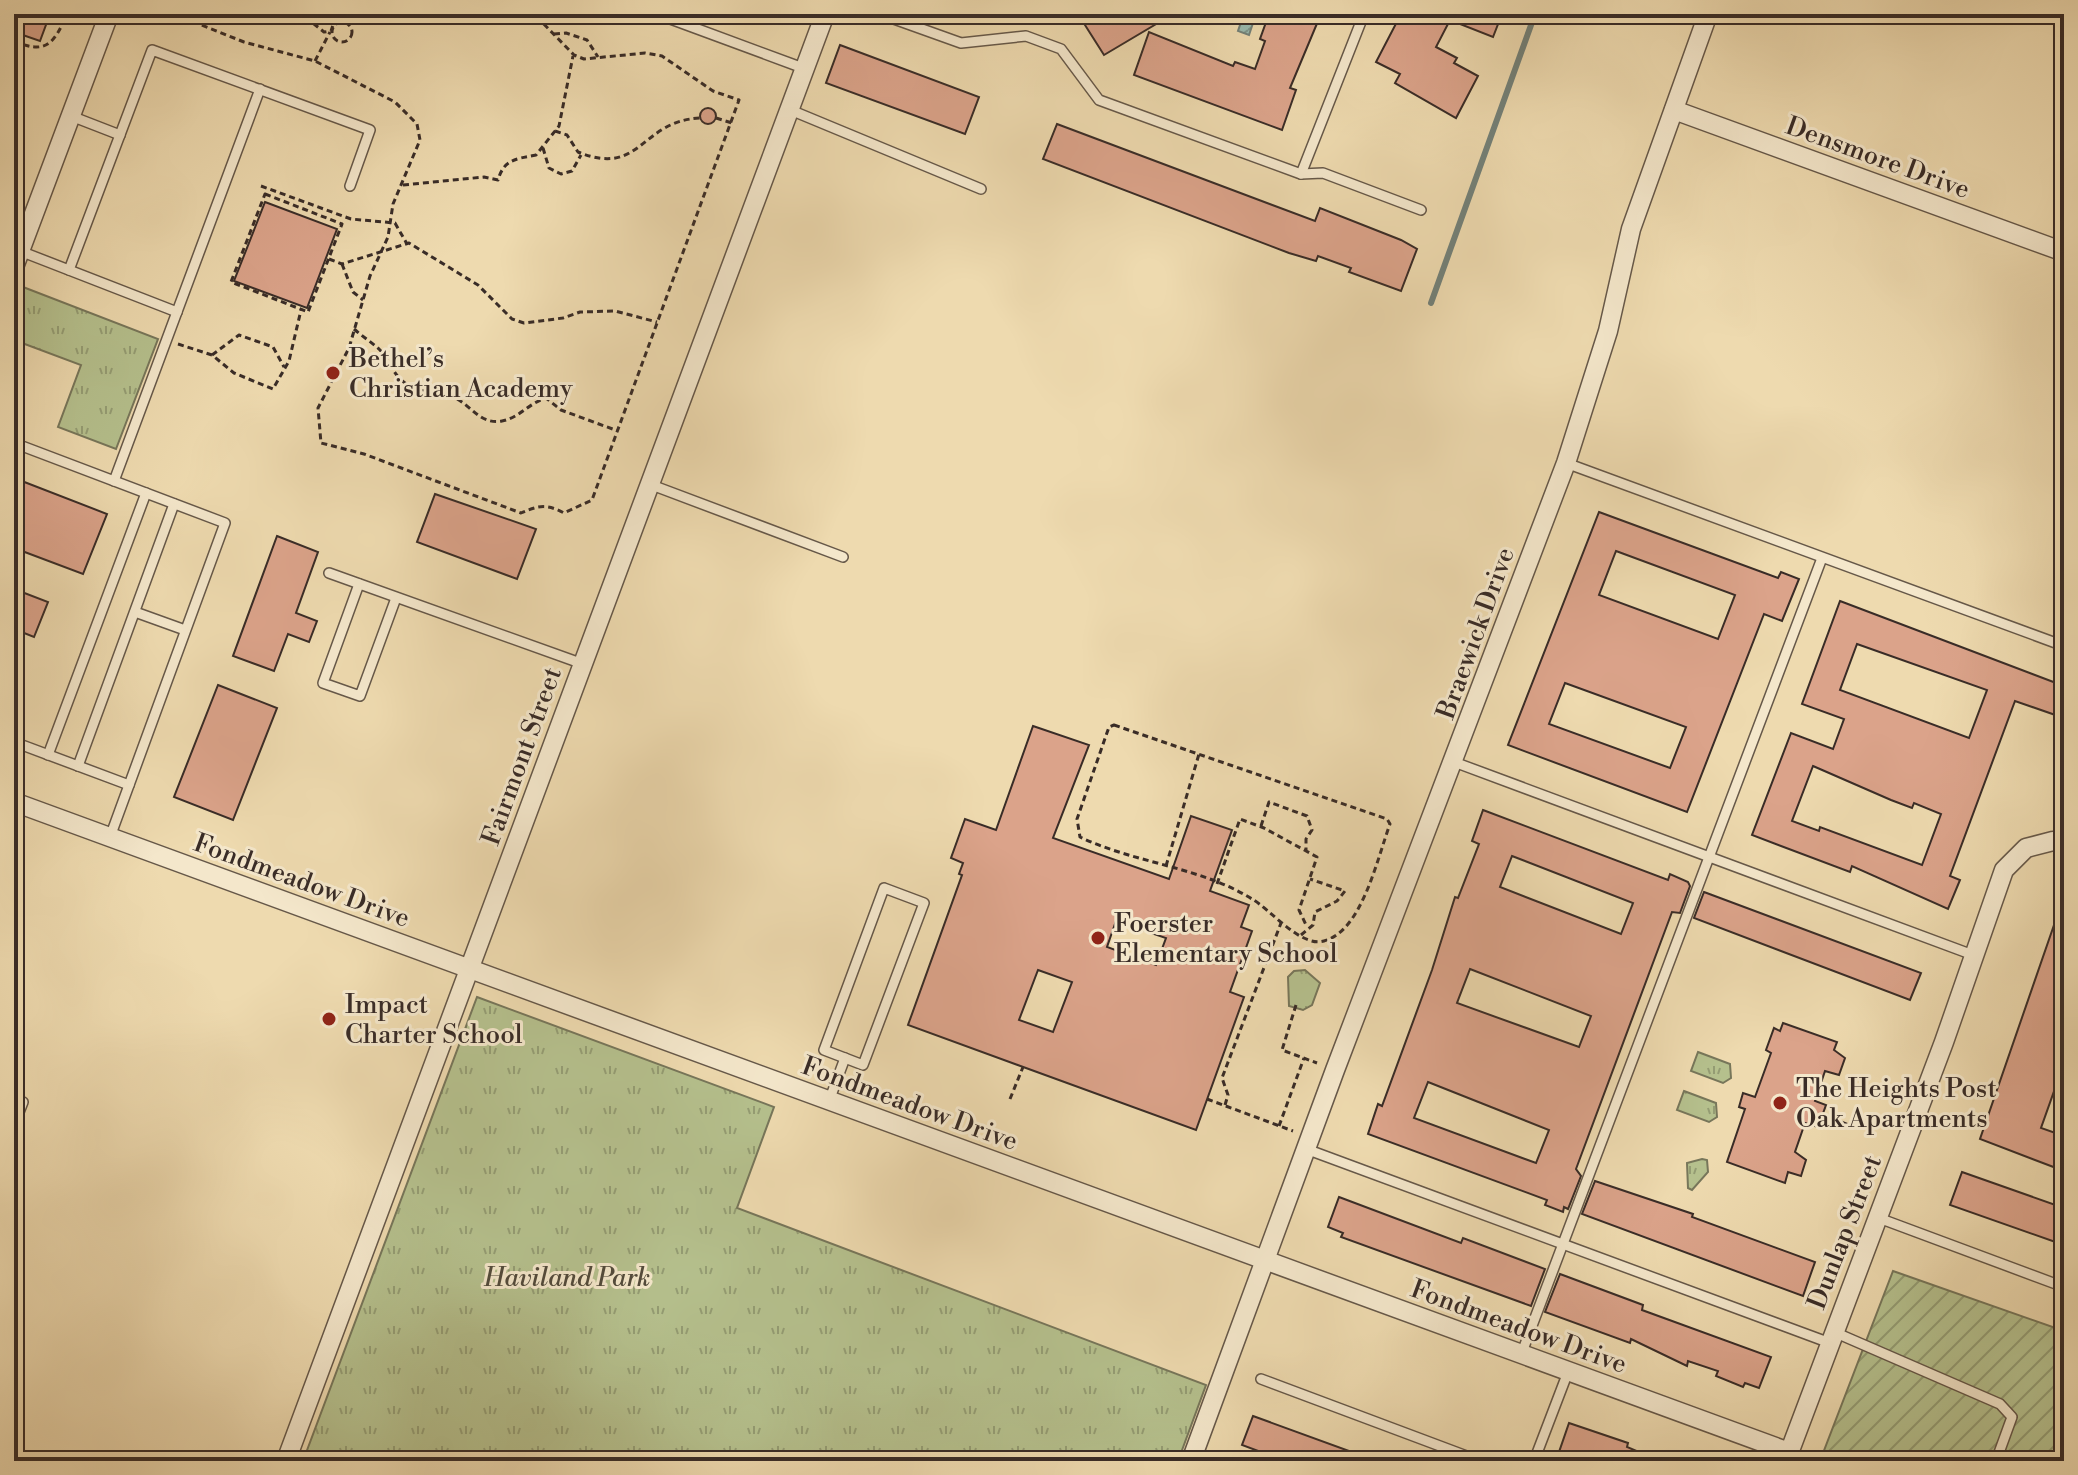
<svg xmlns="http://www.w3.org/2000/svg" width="2078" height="1475" font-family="'Libre Bodoni',serif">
	<defs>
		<pattern id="grass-tufts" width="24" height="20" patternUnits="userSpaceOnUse" patternTransform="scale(2)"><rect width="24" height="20" fill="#b5c08d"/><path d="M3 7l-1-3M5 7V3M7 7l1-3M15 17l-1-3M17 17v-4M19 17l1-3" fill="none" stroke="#949c73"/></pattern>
		<pattern id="garden-furrows" width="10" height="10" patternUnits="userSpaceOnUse" patternTransform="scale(2)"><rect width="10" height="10" fill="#b5c08d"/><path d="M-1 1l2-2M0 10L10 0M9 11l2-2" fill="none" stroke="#949c73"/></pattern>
		<pattern id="water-waves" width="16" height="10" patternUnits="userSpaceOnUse" patternTransform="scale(2)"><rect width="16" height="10" fill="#99baaf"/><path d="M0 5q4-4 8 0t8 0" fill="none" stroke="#7e978e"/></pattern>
	</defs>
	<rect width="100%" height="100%" fill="#eedaaf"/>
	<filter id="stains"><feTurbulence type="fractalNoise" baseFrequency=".0025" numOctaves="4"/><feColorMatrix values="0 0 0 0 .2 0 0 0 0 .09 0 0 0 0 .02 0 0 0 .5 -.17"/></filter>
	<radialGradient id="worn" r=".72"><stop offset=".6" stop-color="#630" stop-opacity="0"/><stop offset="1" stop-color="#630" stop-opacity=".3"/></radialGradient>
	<!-- grass -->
	<g fill="url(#grass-tufts)" stroke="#77765a" stroke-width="2">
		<path d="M23,287l135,52 -42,110 -58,-22 23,-62 -67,-25v-30z"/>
		<path d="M1305,970l15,13 -8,22 -9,5 -14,-4 -1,-29 6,-6z"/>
		<path d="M477,997l297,110 -37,101 469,177 -28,76h-875z"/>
		<path d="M1698,1052l32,12 1,14 -8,5 -32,-12z"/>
		<path d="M1684,1091l32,12 1,14 -8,5 -32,-12z"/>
		<path d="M1702,1159l5,1 1,12 -16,18 -4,-2 -1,-25z"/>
	</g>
	<!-- garden -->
	<path fill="url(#garden-furrows)" stroke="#77765a" stroke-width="2" d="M1893,1271l171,60v130h-244z"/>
	<!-- water -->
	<path fill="url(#water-waves)" stroke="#738179" stroke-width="2" d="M1218,14h38l-7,21 -11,-4 3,-9z"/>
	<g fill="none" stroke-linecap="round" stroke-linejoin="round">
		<!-- stream -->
		<path stroke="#738179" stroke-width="6" d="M1431,303l104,-289"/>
	</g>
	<!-- building -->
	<g fill="#dba38a" stroke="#392c27" stroke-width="2" fill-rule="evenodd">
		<path d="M14,14h36l-10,27 -26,-9z"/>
		<path d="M1078,14h95l-69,41z"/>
		<path d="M1269,14h52l-31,74 6,2 -14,40 -148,-55 15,-43 84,34 2,-4 20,7 10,-28 -5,-2z"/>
		<path d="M1401,14h101l-9,23 -43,-17 -14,27 21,11 -3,5 24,13 -22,42 -61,-35 5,-9 -24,-12z"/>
		<path d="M840,45l139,52 -14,37 -139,-51z"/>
		<circle cx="708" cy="116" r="8"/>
		<path d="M1057,124l258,97 5,-13 81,32 16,9 -16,42 -52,-19 2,-4 -33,-12 -2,5 -27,-8 -246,-94z"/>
		<path d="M265,202l72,27 -30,79 -73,-27z"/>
		<path d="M14,478l93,36 -24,60 -69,-26z"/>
		<path d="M435,494l101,35 -19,50 -100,-37z"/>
		<path d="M1599,512l179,66 3,-6 18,7 -17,42 -18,-7 -77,198 -179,-67zM1616,551l119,44 -17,44 -119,-44zM1565,683l121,44 -16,41 -121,-44z"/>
		<path d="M277,536l41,16 -22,61 21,8 -8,21 -21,-8 -14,37 -41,-15z"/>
		<path d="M14,589l34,13 -14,35 -20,-8z"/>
		<path d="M1840,601l224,85v32l-49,-17 -65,175 10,4 -12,29 -96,-43 -2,6 -98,-37 39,-102 42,16 11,-30 -42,-15zM1857,644l130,46 -18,48 -129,-48zM1813,766l78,34 21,8 2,-5 27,11 -19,51 -102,-38 -1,4 -27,-10z"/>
		<path d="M218,685l59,23 -44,112 -59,-23z"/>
		<path d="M1033,726l56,19 -36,93 116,41 22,-63 41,14 -22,61 39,14 -8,22 11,4 -22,61 14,5 -48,133 -288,-105 54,-150 -3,-1 4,-11 -12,-5 14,-39 31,11zM1116,921l50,17 -10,27 -49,-18zM1038,970l34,12 -19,50 -34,-12z"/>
		<path d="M1483,810l185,70 2,-6 18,8 2,4 -10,27 -8,-1 -96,257 5,7 -13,33 -4,-2 -1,5 -18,-7 2,-5 -179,-66 10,-30 4,2 50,-136 23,-73 3,1 21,-54 -7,-3zM1512,856l121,47 -12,31 -121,-47zM1470,969l121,47 -12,31 -122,-44zM1428,1082l121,48 -13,33 -122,-45z"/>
		<path d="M1704,892l217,81 -11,27 -216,-82z"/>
		<path d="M2063,899l1,164 -23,65 23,8v35l-84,-32z"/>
		<path d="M1783,1023l54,19 -3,8 11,8 -6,17 -14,-4 -10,30 11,4 -8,22 -13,-4 -10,29 11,8 -5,16 -13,-4 -3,11 -58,-21 18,-53 -6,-2 4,-14 12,4 16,-44 -5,-3 8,-22 6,3z"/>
		<path d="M1962,1172l102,36v37l-114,-40z"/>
		<path d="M1595,1181l98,33 -1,3 123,45 -12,34 -221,-82z"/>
		<path d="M1339,1197l122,46 2,-5 82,31 -14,37 -190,-69 2,-4 -15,-6z"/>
		<path d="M1560,1274l83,31 -1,5 129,47 -12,31 -14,-5 -2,4 -27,-11 2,-5 -30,-10 -1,5 -56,-27 -1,4 -85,-31z"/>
		<path d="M1253,1416l118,43v2h-86l-43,-16z"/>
		<path d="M1569,1423l59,20 -1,4 33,14h-85l-17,-6z"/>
	</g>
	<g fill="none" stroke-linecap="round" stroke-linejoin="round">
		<!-- service casing -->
		<g stroke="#665849" stroke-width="12">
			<g id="service">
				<path d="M657,14l146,54"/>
				<path d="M880,14l81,29 65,-7 35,13 38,51 202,74 22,-1 98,37"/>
				<path d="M788,109l193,80"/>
				<path d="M71,116l49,19"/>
				<path d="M1301,174l63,-160"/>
				<path d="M20,251l157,61"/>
				<path d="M69,270l83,-220 218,80 -20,56"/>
				<path d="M14,443l211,80 -115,314"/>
				<path d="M1566,463l498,183"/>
				<path d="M114,481l146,-392"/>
				<path d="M649,484l194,73"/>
				<path d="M329,573l254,91"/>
				<path d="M359,584l-36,99 37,13 36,-98"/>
				<path d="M135,612l50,18"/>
				<path d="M14,742l115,43"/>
				<path d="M48,755l98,-262"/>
				<path d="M1454,762l519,193"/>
				<path d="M78,766l96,-262"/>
				<path d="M884,888l40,15 -61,162 -39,-15z"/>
				<path d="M829,1101l16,-43"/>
				<path d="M14,1125l9,-23"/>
				<path d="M1306,1149l524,194"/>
				<path d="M1876,1217l188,70"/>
				<path d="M1834,1332l166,72 12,13 -16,44"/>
				<path d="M1521,1355l301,-797"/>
				<path d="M1261,1379l219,82"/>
				<path d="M1534,1461l34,-89"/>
			</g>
		</g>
		<!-- minor casing -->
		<g stroke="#665849" stroke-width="21">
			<g id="minor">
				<path d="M1674,110l390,142"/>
				<path d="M14,267l95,-253"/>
				<path d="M14,802l1775,650"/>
				<path d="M286,1461l539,-1447"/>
				<path d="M1191,1461l144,-391 231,-607 42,-132 23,-102 77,-215"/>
				<path d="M1786,1461l158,-419 60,-172 22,-22 27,-7 11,4"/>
			</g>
		</g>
		<!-- path -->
		<g stroke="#392c27" stroke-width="3" stroke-dasharray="6 4" stroke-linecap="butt">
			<path d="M174,14l70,28 71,19 80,41 22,22 3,16 -27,64 -5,33 -18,39 -21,72 -31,60 3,35 43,11 157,59c18,-8 26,-9 43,0l28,-13 147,-400 -26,-9 -51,-35 -17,-3 -61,6 -10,-4 -40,-41"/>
			<path d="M318,14l-4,10 10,8 7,-1 2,-6 -4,-11"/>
			<circle cx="342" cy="32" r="10"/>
			<path d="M554,34l12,-1 21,7 11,17"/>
			<path d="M14,41c32,14 40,3 53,-27"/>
			<path d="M315,61l15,-29"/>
			<path d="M716,118l16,5"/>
			<path d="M555,131l12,4 11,17c64,26 62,-32 123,-34"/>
			<path d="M543,148l6,20 12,6 11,-3 9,-16"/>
			<path d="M403,185l81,-8 14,3c6,-21 18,-21 38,-25l23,-29 14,-70"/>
			<path d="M261,186l90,33 44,4 12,21"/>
			<path d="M265,194l77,30 -34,88 -77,-30z"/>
			<path d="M329,259l13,5 67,-21 69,42 34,34 12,4 39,-5 17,-6 35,-1 42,11"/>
			<path d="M342,264l11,28 10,8"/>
			<path d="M354,329c8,7 17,13 25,20 11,11 13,25 26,34 16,11 32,8 48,14 19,8 26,28 49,24 17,-3 27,-18 44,-23l15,12 57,21"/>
			<path d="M178,344l34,11 22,18 39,16 16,-28 12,-51"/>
			<path d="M212,355l27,-20 34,12 11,20"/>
			<path d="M1114,725l273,94 3,5c-13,35 -28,107 -66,117 -23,7 -54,-32 -72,-42 -51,-32 -118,-36 -172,-62l-3,-18 32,-92z"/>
			<path d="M1261,826l8,-24 38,14 5,14 -6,9v11"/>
			<path d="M1166,866l33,-112"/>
			<path d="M1217,884l23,-65 24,9 53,29 -18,53 8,17"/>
			<path d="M1301,935l12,-10 2,-13 22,-11 8,-10 -35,-12"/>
			<path d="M1296,1005l-14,45 35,13"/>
			<path d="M1010,1099l13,-32"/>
			<path d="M1207,1099l86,32"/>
			<path d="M1225,1105l3,-10 -6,-17 59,-155"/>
			<path d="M1823,1115l26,10"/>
			<path d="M1279,1126l25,-68"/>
		</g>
		<!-- service -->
		<use href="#service" stroke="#f4e7cb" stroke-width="9"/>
		<!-- minor -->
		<use href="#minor" stroke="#f4e7cb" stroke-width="18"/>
	</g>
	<!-- markers -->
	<g fill="#8f2418" stroke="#f4e7cb" stroke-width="3">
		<circle cx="333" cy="373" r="8"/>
		<circle cx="1098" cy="938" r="8"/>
		<circle cx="329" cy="1019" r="8"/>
		<circle cx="1780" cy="1103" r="8"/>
	</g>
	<g text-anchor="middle" stroke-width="6" stroke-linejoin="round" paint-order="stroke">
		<!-- street labels -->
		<g font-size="26" fill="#392c27" stroke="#f4e7cb">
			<text transform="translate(1878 157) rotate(20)" y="9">Densmore Drive</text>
			<text transform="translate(1475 633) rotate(-70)" y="9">Braewick Drive</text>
			<text transform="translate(521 756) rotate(-70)" y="9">Fairmont Street</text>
			<text transform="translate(302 880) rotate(20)" y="9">Fondmeadow Drive</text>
			<text transform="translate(910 1103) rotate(20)" y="9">Fondmeadow Drive</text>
			<text transform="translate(1844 1232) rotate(-69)" y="9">Dunlap Street</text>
			<text transform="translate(1519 1326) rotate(20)" y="9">Fondmeadow Drive</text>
		</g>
		<!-- poi labels -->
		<g font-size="26" fill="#392c27" stroke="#f4e7cb" text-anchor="start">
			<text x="349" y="367">Bethel’s<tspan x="349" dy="30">Christian Academy</tspan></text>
			<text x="1114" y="932">Foerster<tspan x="1114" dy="30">Elementary School</tspan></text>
			<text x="345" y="1013">Impact<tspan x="345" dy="30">Charter School</tspan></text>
			<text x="1796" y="1097">The Heights Post<tspan x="1796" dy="30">Oak Apartments</tspan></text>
		</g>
		<!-- park labels -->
		<g font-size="26" font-style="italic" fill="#524a3b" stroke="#f4e7cb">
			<text x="567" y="1286">Haviland Park</text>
		</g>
	</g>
	<!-- margin -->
	<rect width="2078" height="1475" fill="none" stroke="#eedaaf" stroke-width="48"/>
	<rect x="16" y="16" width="2046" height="1443" fill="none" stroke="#392c27" stroke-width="4"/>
	<rect x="24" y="24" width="2030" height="1427" fill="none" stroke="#392c27" stroke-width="2"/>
	<rect width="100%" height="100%" filter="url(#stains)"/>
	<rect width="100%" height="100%" fill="url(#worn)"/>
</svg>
